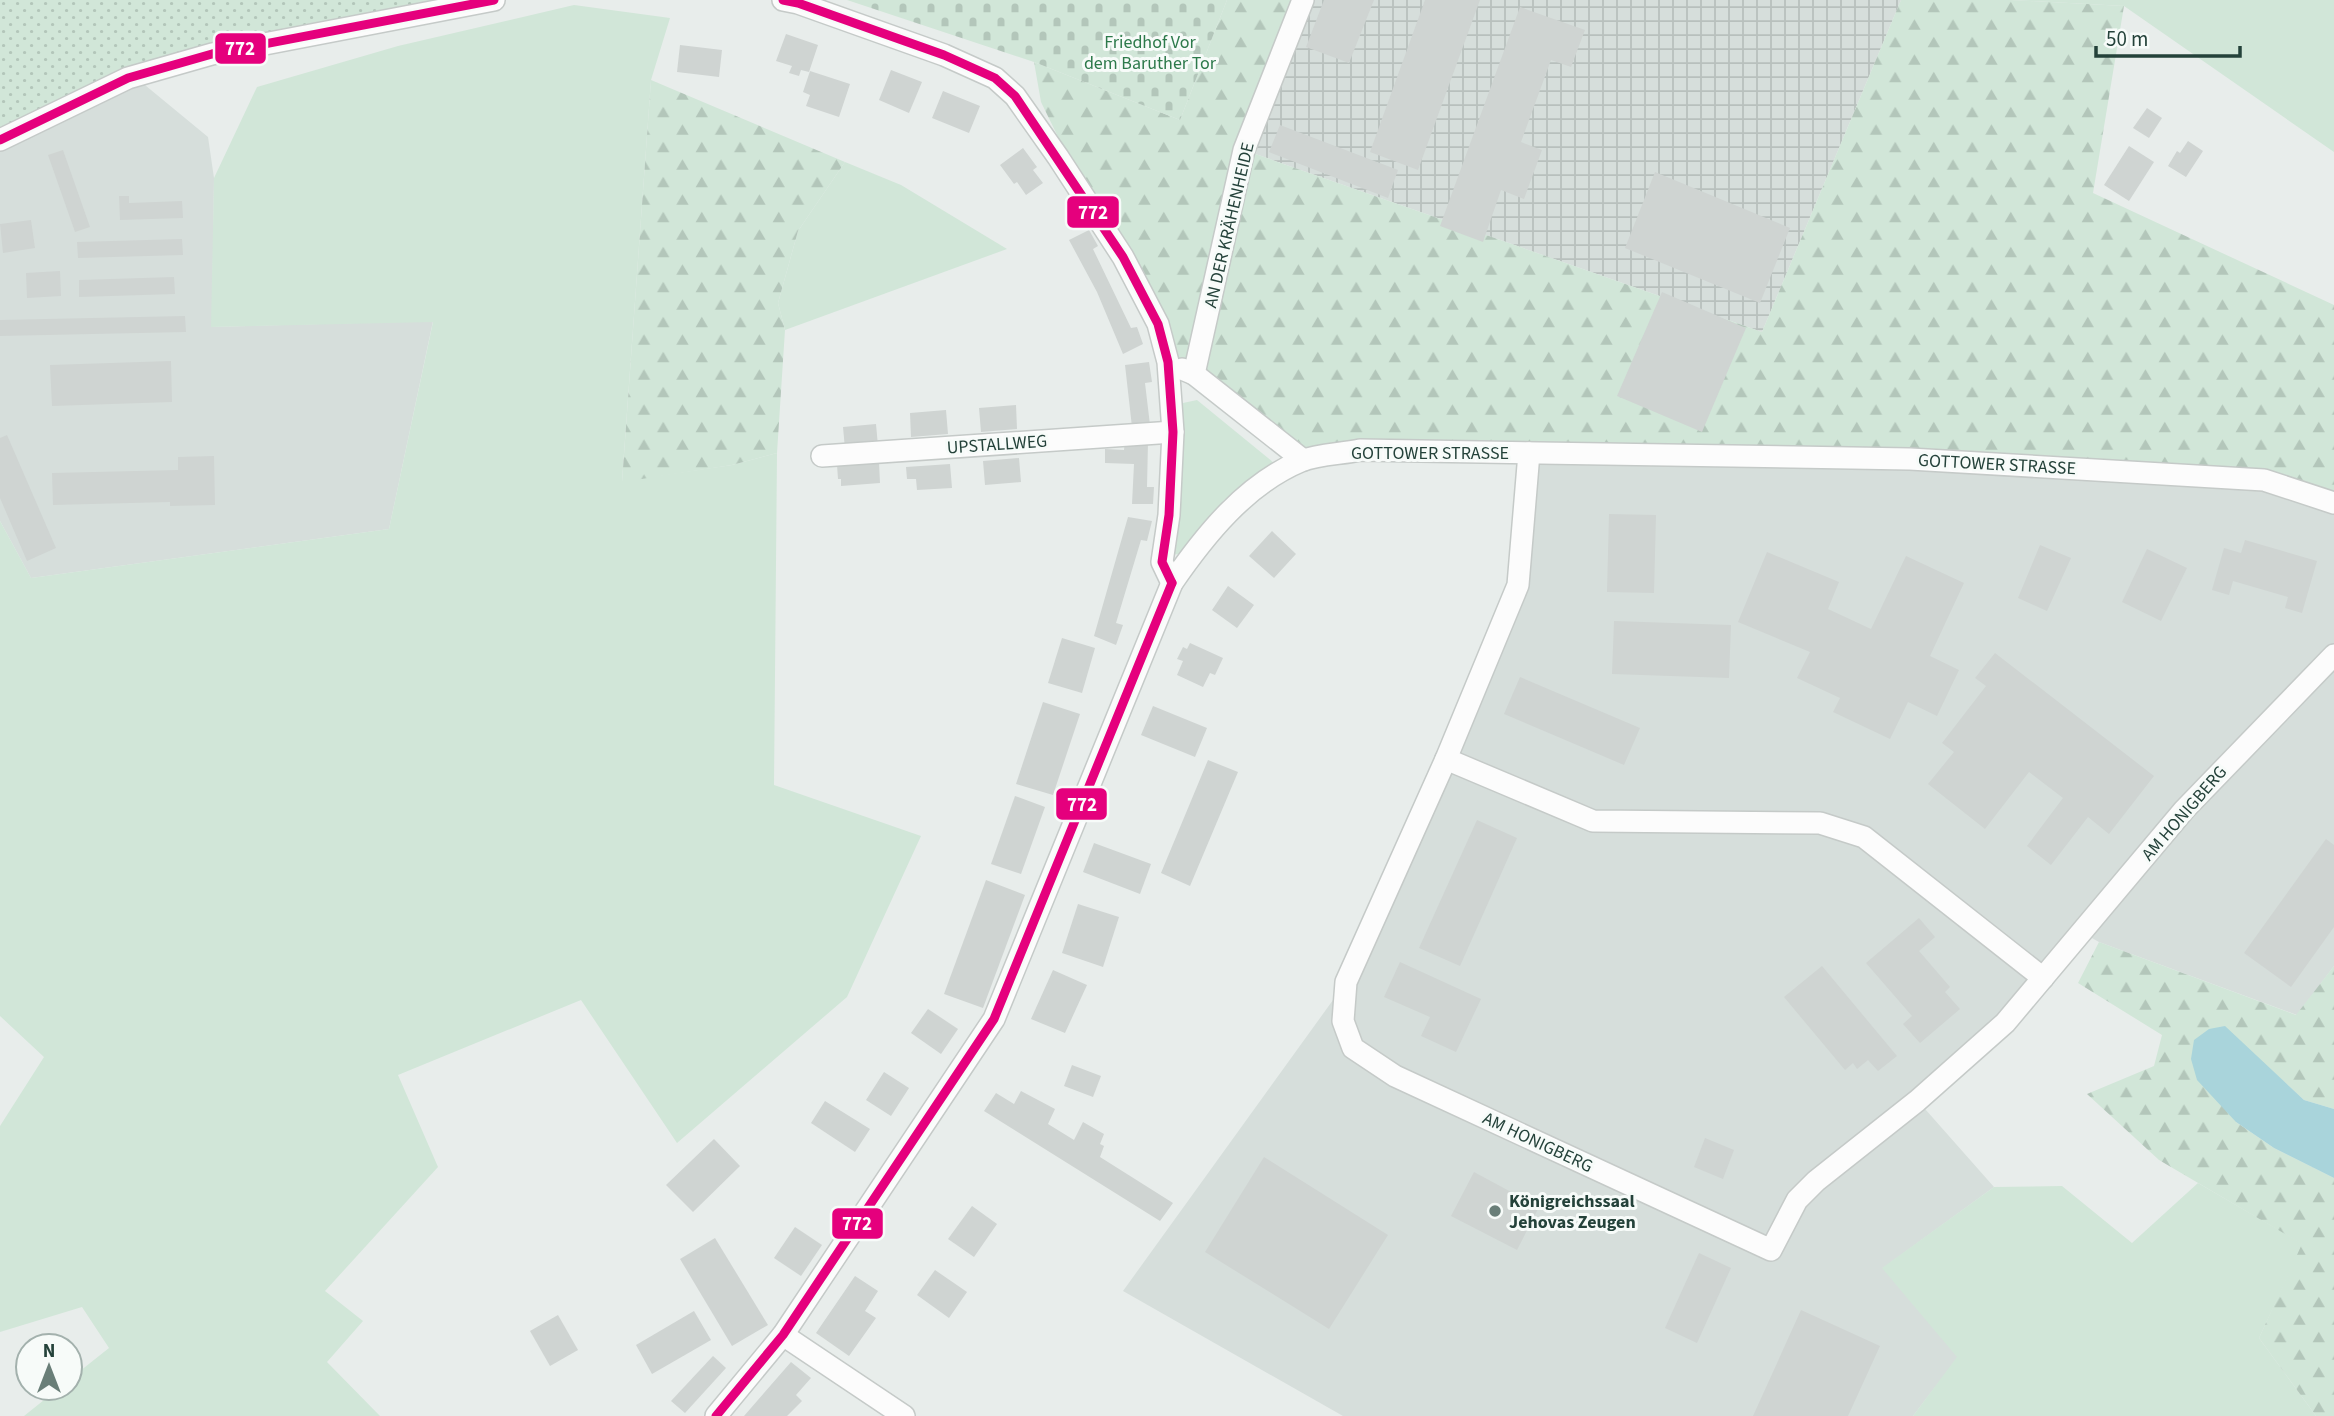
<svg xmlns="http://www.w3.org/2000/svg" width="2334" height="1416" font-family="'Source Sans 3',sans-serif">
	<defs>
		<pattern id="industrial-grid" width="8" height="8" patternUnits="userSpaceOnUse" patternTransform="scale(1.75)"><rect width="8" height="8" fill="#d6dedb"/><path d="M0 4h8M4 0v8" fill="none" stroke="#b8c0bd"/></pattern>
		<pattern id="forest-firs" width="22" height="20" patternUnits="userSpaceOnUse" patternTransform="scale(1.75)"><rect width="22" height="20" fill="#d1e6d8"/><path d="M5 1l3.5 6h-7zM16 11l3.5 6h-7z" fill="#b3c6ba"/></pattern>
		<pattern id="cemetery-stones" width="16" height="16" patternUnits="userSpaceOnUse" patternTransform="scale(1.75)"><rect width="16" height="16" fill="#d1e6d8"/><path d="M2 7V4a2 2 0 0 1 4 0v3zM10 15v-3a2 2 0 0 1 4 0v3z" fill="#b3c6ba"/></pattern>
		<pattern id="garden-dots" width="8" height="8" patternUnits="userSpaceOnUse" patternTransform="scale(1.75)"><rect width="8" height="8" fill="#d1e6d8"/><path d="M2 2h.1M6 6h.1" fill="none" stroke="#b3c6ba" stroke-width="1.8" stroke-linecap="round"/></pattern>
	</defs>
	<rect width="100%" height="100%" fill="#e8edeb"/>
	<!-- built -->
	<g fill="#d6dedb">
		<path d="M134,76l74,61 6,41 -2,149 221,-6 -44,208 -358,49 -31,-57v-374z"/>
		<path d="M1529,453l735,27 70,23v463l-37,49 -198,-73 -16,-9 -165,168 76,86 -111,81 75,89 -45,59h-570l-220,-125 223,-309 172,-397z"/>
	</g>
	<!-- industrial -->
	<path fill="url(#industrial-grid)" d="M1303,0h598l-139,332 -518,-182z"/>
	<!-- grass -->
	<g fill="#d1e6d8">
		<path d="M2011,0h323v152l-210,-146z"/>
		<path d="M574,5l96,13 -19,62 -29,401 110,-16 45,-12 -3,332 147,51 -74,161 -170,146 -96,-143 -183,75 40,92 -113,124 38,30 -36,41 53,54h-356l35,-28h11v-9l39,-31 -27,-41 -82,25v-206l44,-69 -44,-41v-495l31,57 358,-49 44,-207 -222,5 3,-149 43,-91 141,-41z"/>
		<path d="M845,162l56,23 106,64 -222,81 -7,-27 20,-72z"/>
		<path d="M1197,400l77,63 -50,37 -42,53 -13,3 14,-153z"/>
		<path d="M2198,1183l105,61 -44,94 57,78h-403l44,-59 -75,-89 112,-81 68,-1 70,57z"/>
	</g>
	<!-- forest -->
	<g fill="url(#forest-firs)">
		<path d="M1227,0h76l-59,150 518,182 139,-332h110l113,6 -31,187 241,112v198l-70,-23 -354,-21 -607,1 -135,-98 -127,-260 -7,-40 146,58z"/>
		<path d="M651,80l194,82 -47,69 -20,72 7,27 -8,123 -45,12 -110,17z"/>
		<path d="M2099,942l197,73 38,-49v143l-30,-9 -37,-34 -31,56 38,26 60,30v238h-18l-57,-78 43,-94 -143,-84 -72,-66 67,-28 8,-31 -84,-52z"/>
	</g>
	<!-- cemetery -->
	<path fill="url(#cemetery-stones)" d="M847,0h380l-47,120 -146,-58z"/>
	<!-- garden -->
	<path fill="url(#garden-dots)" d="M0,0h482l-270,54 -212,86z"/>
	<!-- water -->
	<path fill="#a9d4db" d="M2225,1026l79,74 30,9v69l-60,-30 -38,-26 -39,-42 -6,-21 3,-19 15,-11z"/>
	<!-- building -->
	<g fill="#cfd4d2">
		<path d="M1324,0h50l-25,63 -43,-16z"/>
		<path d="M1425,0h55l-62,170 -48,-18z"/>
		<path d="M1520,7l65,23 -14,37 -20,-7 -30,82 21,8 -18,49 -23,-9 -18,52 -43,-16z"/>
		<path d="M786,34l32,11 -9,27 -8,-2 -2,6 -10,-3 3,-7 -16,-5z"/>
		<path d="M680,45l42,5 -3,27 -42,-5z"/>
		<path d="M891,70l31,12 -13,31 -30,-13z"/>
		<path d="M810,71l40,13 -11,33 -33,-11 4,-11 -7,-3z"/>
		<path d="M943,91l37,15 -11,27 -37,-15z"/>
		<path d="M2147,108l15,10 -13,20 -16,-10z"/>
		<path d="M1280,125l118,45 -10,28 -119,-46z"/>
		<path d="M2188,141l15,10 -17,26 -18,-11 9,-15 3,2z"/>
		<path d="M2129,146l25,16 -25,39 -25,-16z"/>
		<path d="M1023,148l14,19 -4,3 10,13 -17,12 -9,-13 -3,2 -14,-19z"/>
		<path d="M63,150l27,77 -15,5 -27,-77z"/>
		<path d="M1655,172l135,56 -30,75 -135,-55z"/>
		<path d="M119,196h10v7l53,-2 1,17 -63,2z"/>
		<path d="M31,220l4,28 -32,5 -3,-29z"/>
		<path d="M1089,230l9,16 -5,3 38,79 6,-1 6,17 -20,10 -26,-62 -28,-52z"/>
		<path d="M182,239l1,16 -105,3 -1,-16z"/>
		<path d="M60,271l1,25 -34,2 -1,-25z"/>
		<path d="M174,277l1,17 -96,3v-17z"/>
		<path d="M1662,292l84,36 -44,104 -85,-36z"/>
		<path d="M185,316l1,16 -186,4v-16z"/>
		<path d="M171,361l1,41 -120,4 -2,-41z"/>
		<path d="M1149,362l3,20 -7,1 5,42 -18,2 -7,-62z"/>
		<path d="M1016,405l1,24 -36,3 -2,-24z"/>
		<path d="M946,410l2,24 -37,3 -1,-24z"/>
		<path d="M876,424l2,22 -33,3 -2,-22z"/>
		<path d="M7,435l49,113 -29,13 -27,-63v-60z"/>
		<path d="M1125,441l23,1 -1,45h7l-1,17h-21l2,-40 -29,-1v-14l19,1z"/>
		<path d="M214,456l1,49 -45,1v-4l-117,3 -1,-32 126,-3v-13z"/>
		<path d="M1019,458l2,24 -36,3 -2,-24z"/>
		<path d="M879,462l1,21 -39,3v-7h-3l-1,-14z"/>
		<path d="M950,464l2,24 -35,2 -1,-11h-9l-1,-12z"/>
		<path d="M1609,514l47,1 -2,78 -47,-1z"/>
		<path d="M1128,517l24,4 -5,20 -6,-1 -25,83 7,2 -7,20 -22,-9z"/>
		<path d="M1272,531l24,23 -22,24 -25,-22z"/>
		<path d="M2245,540l72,21 -15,52 -17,-5 3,-11 -55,-16 -4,14 -17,-5 12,-42 17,5z"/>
		<path d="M2040,545l31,13 -24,53 -29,-13z"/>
		<path d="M2147,549l40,19 -26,53 -39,-19z"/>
		<path d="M1767,552l72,30 -11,27 43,20 35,-73 58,27 -34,73 29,14 -22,46 -29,-14 -18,37 -57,-27 7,-14 -43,-20 13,-26 -72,-30z"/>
		<path d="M1228,586l26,19 -17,23 -25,-18z"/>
		<path d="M1614,621l117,4 -2,53 -117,-4z"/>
		<path d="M1062,638l33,10 -13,45 -34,-10z"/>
		<path d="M1190,643l33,15 -8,17 -5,-2 -7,14 -26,-12 6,-14 -6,-2 6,-12 4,2z"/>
		<path d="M1995,653l159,123 -45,58 -21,-17 -37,48 -24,-19 36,-48 -34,-26 -44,57 -57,-45 26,-32 -12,-9 44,-57 -11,-8z"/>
		<path d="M1520,677l120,51 -16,37 -120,-51z"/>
		<path d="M1043,702l37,12 -27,81 -37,-11z"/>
		<path d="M1153,706l54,22 -12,29 -54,-22z"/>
		<path d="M1208,760l30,12 -48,114 -29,-13z"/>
		<path d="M1015,796l30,11 -24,67 -30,-10z"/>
		<path d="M1477,820l40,18 -57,128 -41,-18z"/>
		<path d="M2326,839l8,6v82l-43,60 -47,-34z"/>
		<path d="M1094,843l57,21 -11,30 -57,-22z"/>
		<path d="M986,880l39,15 -42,113 -39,-14z"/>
		<path d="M1078,904l41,13 -16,50 -41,-14z"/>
		<path d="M1919,918l16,19 -16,14 31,36 -5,5 15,17 -40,34 -17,-19 9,-8 -46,-53z"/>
		<path d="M1400,962l81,37 -25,53 -35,-16 9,-19 -46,-20z"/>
		<path d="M1822,966l75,90 -19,15 -10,-11 -11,9 -4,-6 -8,7 -61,-73z"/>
		<path d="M1053,970l34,15 -22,48 -34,-14z"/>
		<path d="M928,1009l30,20 -17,25 -30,-21z"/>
		<path d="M1072,1065l29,11 -8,21 -29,-11z"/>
		<path d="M884,1072l25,16 -18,28 -25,-16z"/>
		<path d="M1021,1091l34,18 -7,15 26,16 9,-18 21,12 -4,10 4,2 -4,11 73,46 -13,18 -176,-110 12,-18 18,11z"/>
		<path d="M825,1101l45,28 -15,23 -44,-29z"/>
		<path d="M1705,1138l29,12 -11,29 -29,-12z"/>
		<path d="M714,1139l26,27 -47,46 -27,-27z"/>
		<path d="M1264,1157l124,78 -59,94 -124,-77z"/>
		<path d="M1474,1172l65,35 -22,43 -66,-34z"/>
		<path d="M972,1206l25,18 -23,33 -26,-18z"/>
		<path d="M795,1227l27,18 -21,31 -27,-18z"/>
		<path d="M715,1238l53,87 -36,21 -52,-87z"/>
		<path d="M1699,1253l32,15 -34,75 -32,-15z"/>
		<path d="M935,1270l32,22 -18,26 -32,-23z"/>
		<path d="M855,1276l23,15 -13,20 11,7 -27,38 -33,-23z"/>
		<path d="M1801,1310l79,36 -32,70h-95z"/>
		<path d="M694,1311l17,29 -59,34 -16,-29z"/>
		<path d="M558,1315l20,35 -28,16 -20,-35z"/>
		<path d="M713,1356l13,12 -41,45 -14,-12z"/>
		<path d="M791,1362l20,16 -15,17 6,6 -15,15h-43z"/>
	</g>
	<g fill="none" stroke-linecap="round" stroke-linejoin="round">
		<!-- minor casing -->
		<g stroke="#c5cac8" stroke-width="24">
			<g id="minor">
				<path d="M783,0l15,3 146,52 51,23 20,18 43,61 65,100 35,67 10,38 5,70 -4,83 -7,47 10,21"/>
				<path d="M0,140l128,-62 84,-24 282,-54"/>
				<path d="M1182,369l12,5 109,86"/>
				<path d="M1194,374l50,-224 59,-150"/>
				<path d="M1529,453l-11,132 -72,174 -100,223 -3,39 10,27 42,28 376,174 26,-50 19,-19 101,-80 88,-78 179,-213 150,-155"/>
				<path d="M822,456l351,-24"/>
				<path d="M1446,759l147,62 227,2 44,14 179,141"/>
				<path d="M783,1335l121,81"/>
				<path d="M716,1416l67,-81 211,-316 178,-436c33,-48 74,-99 129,-122 18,-7 41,-7 59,-11l550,9 354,21 70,23"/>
			</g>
		</g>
		<!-- minor -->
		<use href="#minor" stroke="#fcfcfc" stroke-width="21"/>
		<!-- bus-1 casing -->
		<g stroke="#f7fbf9" stroke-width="14">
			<g id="bus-1">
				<path d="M783,0l15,3 146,52 51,23 20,18 108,161 35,67 10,38 5,70 -4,83 -7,47 10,21"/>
				<path d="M0,140l128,-62 84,-24 282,-54"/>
				<path d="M716,1416l67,-81 211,-316 178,-436"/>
			</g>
		</g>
		<!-- bus-1 -->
		<use href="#bus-1" stroke="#e5007d" stroke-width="9"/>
	</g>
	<!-- markers -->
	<circle fill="#697e78" stroke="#f7fbf9" stroke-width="2.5" cx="1495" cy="1211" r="7"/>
	<g text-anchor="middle" stroke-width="6" stroke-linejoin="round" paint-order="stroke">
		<!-- park labels -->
		<g font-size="18" fill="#2d7a4b" stroke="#f7fbf9">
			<text x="1150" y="48">Friedhof Vor<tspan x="1150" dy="21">dem Baruther Tor</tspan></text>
		</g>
		<!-- street labels -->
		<g font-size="18" fill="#24423a" stroke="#f7fbf9">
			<text transform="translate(1229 225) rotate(-77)" y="6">AN DER KRÄHENHEIDE</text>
			<text transform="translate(997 444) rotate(-4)" y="6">UPSTALLWEG</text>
			<text x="1430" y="459">GOTTOWER STRASSE</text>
			<text transform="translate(1997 464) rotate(3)" y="6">GOTTOWER STRASSE</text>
			<text transform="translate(2184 813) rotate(-49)" y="6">AM HONIGBERG</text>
			<text transform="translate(1538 1142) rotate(25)" y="6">AM HONIGBERG</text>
		</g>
		<!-- poi labels -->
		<g font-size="18" font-weight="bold" fill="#24423a" stroke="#f7fbf9" text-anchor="start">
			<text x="1509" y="1207">Königreichssaal<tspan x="1509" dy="21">Jehovas Zeugen</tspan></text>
		</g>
	</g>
	<g stroke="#f7fbf9" stroke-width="2.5">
		<rect x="214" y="32" width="53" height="33" rx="7" fill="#e5007d"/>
		<rect x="1066" y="195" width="54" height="34" rx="7" fill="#e5007d"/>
		<rect x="1055" y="787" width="53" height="34" rx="7" fill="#e5007d"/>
		<rect x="831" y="1207" width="53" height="33" rx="7" fill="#e5007d"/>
	</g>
	<g font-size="19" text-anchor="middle" font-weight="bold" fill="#fff">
		<text x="240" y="55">772</text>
		<text x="1093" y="219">772</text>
		<text x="1082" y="811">772</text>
		<text x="857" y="1230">772</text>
	</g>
	<!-- north arrow -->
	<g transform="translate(49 1367)"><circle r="33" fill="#f7fbf9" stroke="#a3b1ad" stroke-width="2"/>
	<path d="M0-5L12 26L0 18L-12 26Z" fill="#697e78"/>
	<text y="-10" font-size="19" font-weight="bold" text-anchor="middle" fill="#24423a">N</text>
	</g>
	<!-- scale -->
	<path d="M2096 46v10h144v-10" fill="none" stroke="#24423a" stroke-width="3.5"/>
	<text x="2106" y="46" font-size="21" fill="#24423a" stroke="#f7fbf9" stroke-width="5" paint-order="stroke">50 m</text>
</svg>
